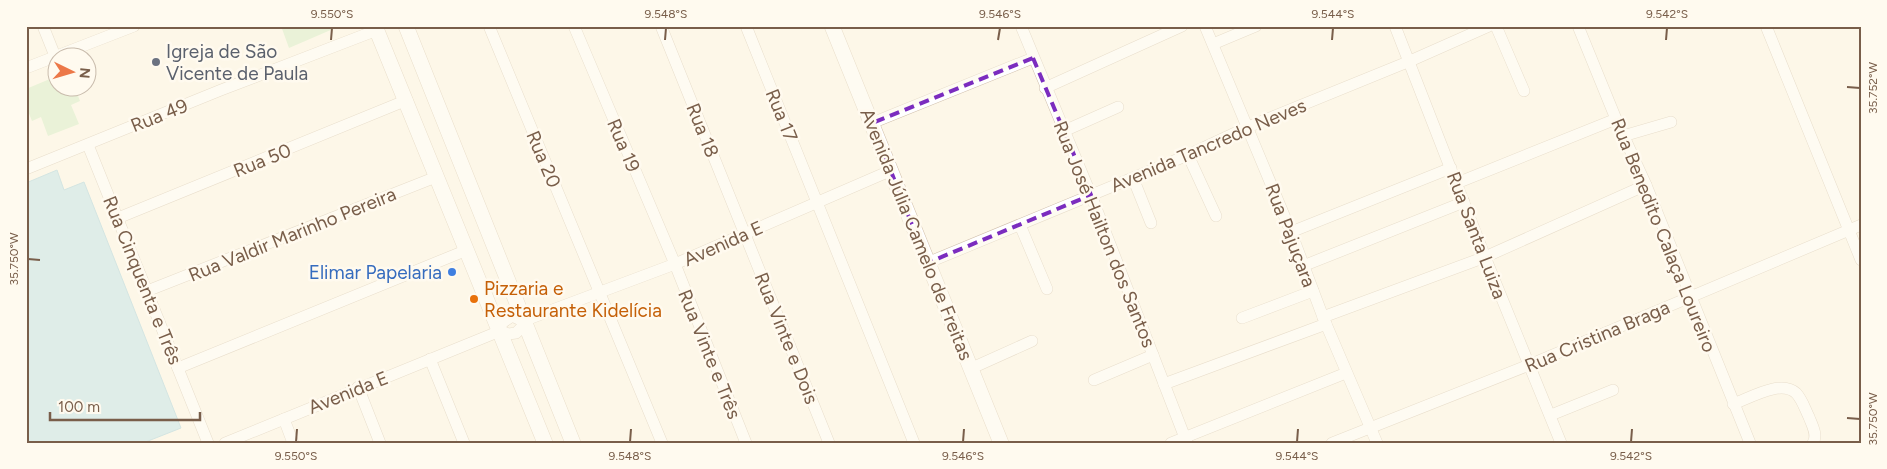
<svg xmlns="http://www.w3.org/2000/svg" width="1887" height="469" font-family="Figtree,sans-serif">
	<rect width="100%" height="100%" fill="#fdf7e8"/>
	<!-- green -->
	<g fill="#d2ecc5">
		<path d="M281,26h59l-51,22z"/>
		<path d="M57,76l1,12h17l5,13 -9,4 8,19 -31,12 -7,-19 -9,4 -6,-15v-17z"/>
	</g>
	<!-- water -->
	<path fill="#bbdfe9" stroke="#a1cedb" d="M57,170l7,20 20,-8 97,246 -38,15h-117v-260z"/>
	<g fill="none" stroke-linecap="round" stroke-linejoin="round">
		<!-- street casing -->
		<g stroke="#d0bfac" stroke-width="12">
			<g id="street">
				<path d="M43,26l12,30"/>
				<path d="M489,26l173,417"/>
				<path d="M574,26l101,238 71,179"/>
				<path d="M661,26l168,417"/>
				<path d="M746,26l168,417"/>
				<path d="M1021,26l70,169 96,248"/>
				<path d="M1205,26l86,206 32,85 54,126"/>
				<path d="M1395,26l90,231 76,186"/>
				<path d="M1496,26l28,65"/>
				<path d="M1578,26l38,93 30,66 104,258"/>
				<path d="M1766,26l95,234"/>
				<path d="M1213,44l43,-18"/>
				<path d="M26,68l108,-42"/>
				<path d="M1045,88l137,-62"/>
				<path d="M872,123l161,-65"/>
				<path d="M1064,131l54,-24"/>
				<path d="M1623,136l48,-14"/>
				<path d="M88,145l120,298"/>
				<path d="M1188,155l28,61"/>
				<path d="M26,169l195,-79 156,-60"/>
				<path d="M1133,178l18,45"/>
				<path d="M1457,183l159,-64"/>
				<path d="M118,218l289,-118"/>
				<path d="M1020,225l27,64"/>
				<path d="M1291,232l160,-64"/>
				<path d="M927,263l261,-108 60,-28 162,-66 79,-35"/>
				<path d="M1303,266l161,-64"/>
				<path d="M147,291l289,-114"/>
				<path d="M1323,317l162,-60 161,-72"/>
				<path d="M1242,318l71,-27"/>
				<path d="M523,321l152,-57 217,-94"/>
				<path d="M500,331l2,-8 10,-7 11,5"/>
				<path d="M430,359l34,84"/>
				<path d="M178,368l289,-118"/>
				<path d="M972,368l60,-27"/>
				<path d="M1094,380l59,-25"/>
				<path d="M1164,384l162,-60"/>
				<path d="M358,387l22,56"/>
				<path d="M1733,404c17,-6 48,-25 63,-11 6,6 9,16 13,24 3,8 9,18 4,26"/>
				<path d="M1551,415l62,-25"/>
				<path d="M284,419l9,24"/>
				<path d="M225,443l275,-112 8,3 8,-1 6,-6 1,-6"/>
				<path d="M1171,443l175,-70"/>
				<path d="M1332,443l197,-78 332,-140"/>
			</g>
		</g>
		<!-- secondary casing -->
		<g stroke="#d3c0aa" stroke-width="16">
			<g id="secondary">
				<path d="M375,26l170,417"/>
				<path d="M406,26l167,417"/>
				<path d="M832,26l169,417"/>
			</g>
		</g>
		<!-- street -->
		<use href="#street" stroke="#fff" stroke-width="11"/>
		<!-- secondary -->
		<use href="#secondary" stroke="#fff" stroke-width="15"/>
	</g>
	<!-- marked area -->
	<path d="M0 0H1887V469H0ZM1033,58l58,137 -164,68 -55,-140z" fill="#fdf7e8" fill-opacity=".55" fill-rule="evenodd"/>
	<path fill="none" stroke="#7b2cbf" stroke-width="4" stroke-dasharray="10 6" stroke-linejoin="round" d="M1033,58l58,137 -164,68 -55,-140z"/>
	<!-- ticks -->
	<path fill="none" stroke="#795e4a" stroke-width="2" d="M331,40l1,-12M665,40l1,-12M998,40l2,-12M1332,40l1,-12M1666,40l1,-12M1847,87l13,1M28,259l12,1M1847,418l13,1M296,442l1,-13M630,442l1,-13M963,442l1,-13M1297,442l1,-13M1631,442l1,-13"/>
	<!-- markers -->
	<circle fill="#6b7280" stroke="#fffaef" stroke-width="2" cx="156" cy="62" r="5"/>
	<circle fill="#3f7fe0" stroke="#fffaef" stroke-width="2" cx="452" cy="272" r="5"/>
	<circle fill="#e8710a" stroke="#fffaef" stroke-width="2" cx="474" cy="299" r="5"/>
	<g text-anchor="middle" stroke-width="5" stroke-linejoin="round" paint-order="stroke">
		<!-- worship labels -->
		<g font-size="19" fill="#5b616d" stroke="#fffaef" text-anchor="start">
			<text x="166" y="58">Igreja de São<tspan x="166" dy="22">Vicente de Paula</tspan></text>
		</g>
		<!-- street labels -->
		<g font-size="19" fill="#795e4a" stroke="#fffaef">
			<text transform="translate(159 115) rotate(-22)" y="7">Rua 49</text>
			<text transform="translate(782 115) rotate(68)" y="7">Rua 17</text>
			<text transform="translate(703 130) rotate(68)" y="7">Rua 18</text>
			<text transform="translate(624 145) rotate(67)" y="7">Rua 19</text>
			<text transform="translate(1208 145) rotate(-23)" y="7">Avenida Tancredo Neves</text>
			<text transform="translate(544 159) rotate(67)" y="7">Rua 20</text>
			<text transform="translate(262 160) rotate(-22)" y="7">Rua 50</text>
			<text transform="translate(292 234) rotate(-22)" y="7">Rua Valdir Marinho Pereira</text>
			<text transform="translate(917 234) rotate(68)" y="7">Avenida Júlia Camelo de Freitas</text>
			<text transform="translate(1105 234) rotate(68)" y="7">Rua José Hailton dos Santos</text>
			<text transform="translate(1291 235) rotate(69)" y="7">Rua Pajuçara</text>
			<text transform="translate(1477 235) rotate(69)" y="7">Rua Santa Luiza</text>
			<text transform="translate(1664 235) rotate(68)" y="7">Rua Benedito Calaça Loureiro</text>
			<text transform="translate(723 243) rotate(-24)" y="7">Avenida E</text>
			<text transform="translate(143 280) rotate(68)" y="7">Rua Cinquenta e Três</text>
			<text transform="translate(1597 336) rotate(-23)" y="7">Rua Cristina Braga</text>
			<text transform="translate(787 338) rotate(68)" y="7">Rua Vinte e Dois</text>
			<text transform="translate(710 354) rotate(68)" y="7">Rua Vinte e Três</text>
			<text transform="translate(348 392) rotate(-22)" y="7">Avenida E</text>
		</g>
		<!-- shop labels -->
		<g font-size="19" fill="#366cbe" stroke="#fffaef" text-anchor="end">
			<text x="442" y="279">Elimar Papelaria</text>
		</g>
		<!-- food labels -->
		<g font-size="19" fill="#c56008" stroke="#fffaef" text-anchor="start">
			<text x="484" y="295">Pizzaria e<tspan x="484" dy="22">Restaurante Kidelícia</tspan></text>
		</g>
	</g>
	<!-- border -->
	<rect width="1887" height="469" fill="none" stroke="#fffaef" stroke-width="55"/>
	<!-- north arrow -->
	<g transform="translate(72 72) rotate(95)"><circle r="24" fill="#fffaef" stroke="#c9bcad"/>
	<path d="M0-4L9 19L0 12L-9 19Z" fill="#ec7848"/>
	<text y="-8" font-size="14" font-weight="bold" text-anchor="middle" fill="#795e4a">N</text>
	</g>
	<!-- scale -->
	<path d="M50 412v8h150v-8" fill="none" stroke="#795e4a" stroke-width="2.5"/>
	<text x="58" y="412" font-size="15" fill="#795e4a" stroke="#fffaef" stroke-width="4" paint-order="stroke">100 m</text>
	<rect x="28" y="28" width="1832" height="414" fill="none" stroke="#795e4a" stroke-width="2"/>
	<g font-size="12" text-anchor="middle" fill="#795e4a">
		<text x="332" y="18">9.550°S</text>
		<text x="666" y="18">9.548°S</text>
		<text x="1000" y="18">9.546°S</text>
		<text x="1333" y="18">9.544°S</text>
		<text x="1667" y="18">9.542°S</text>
		<text transform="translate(1873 88) rotate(-90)" y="4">35.752°W</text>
		<text transform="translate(14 259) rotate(-90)" y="4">35.750°W</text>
		<text transform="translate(1873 419) rotate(-90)" y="4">35.750°W</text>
		<text x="296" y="460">9.550°S</text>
		<text x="630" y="460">9.548°S</text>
		<text x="963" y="460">9.546°S</text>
		<text x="1297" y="460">9.544°S</text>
		<text x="1631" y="460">9.542°S</text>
	</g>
</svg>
